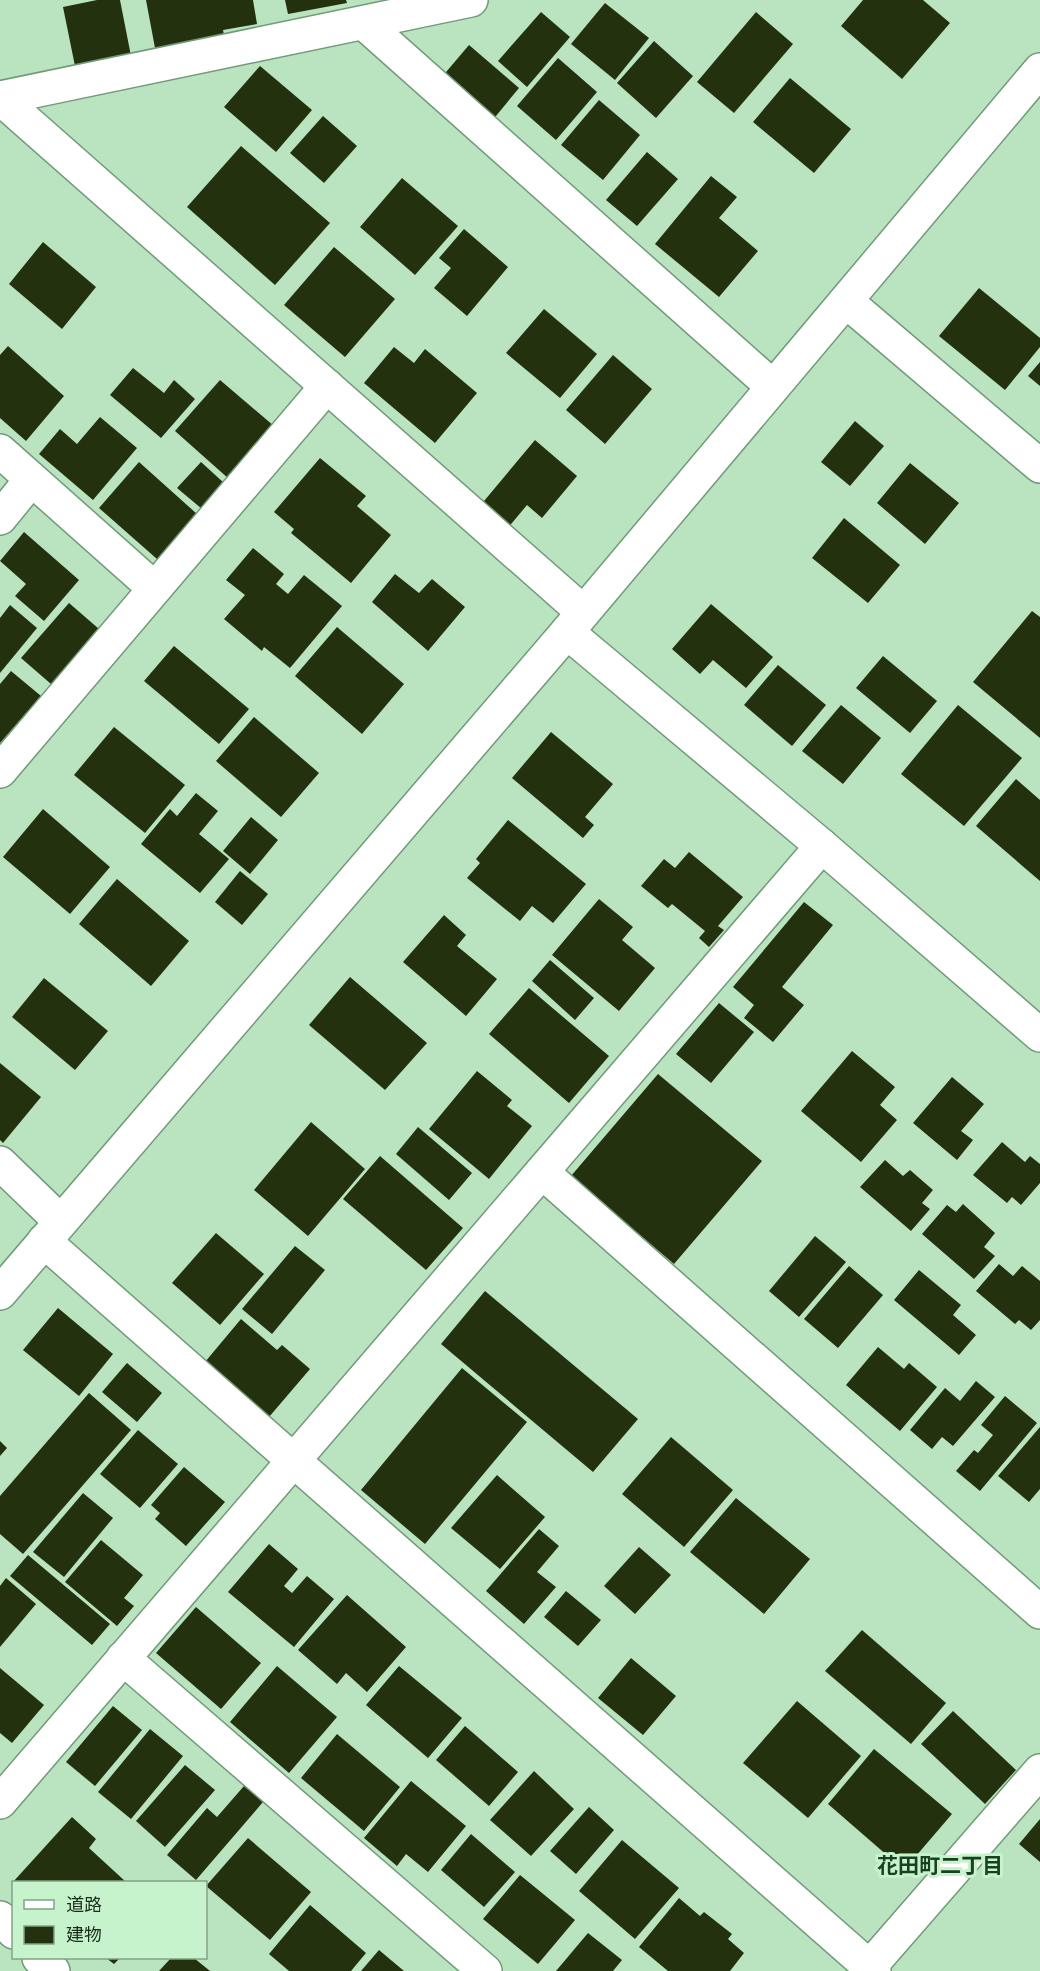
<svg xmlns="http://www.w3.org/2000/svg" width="1040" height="1971" font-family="Georgia,'Noto Sans JP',serif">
	<rect width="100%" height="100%" fill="#b9e4bf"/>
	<!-- building -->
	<g fill="#23310f">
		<path d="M97,0h23l11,56 -56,10 -12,-59z"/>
		<path d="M146,0h107l4,24 -34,6 1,5 -69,13z"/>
		<path d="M285,0h61l1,3 -59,11z"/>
		<path d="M863,0h60l27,23 -48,56 -61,-53z"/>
		<path d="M605,3l44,35 -34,42 -44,-36z"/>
		<path d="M541,12l29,25 -43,50 -29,-26z"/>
		<path d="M756,12l37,32 -59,69 -37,-31z"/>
		<path d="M654,41l39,35 -37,42 -39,-35z"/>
		<path d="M469,45l50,43 -28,34 -50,-44z"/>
		<path d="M558,58l39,34 -41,48 -39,-34z"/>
		<path d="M260,66l52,44 -36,42 -52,-45z"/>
		<path d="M790,78l61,51 -37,44 -61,-51z"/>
		<path d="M599,100l41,35 -37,45 -42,-35z"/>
		<path d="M323,116l34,30 -33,37 -34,-30z"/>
		<path d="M241,146l89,77 -55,62 -88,-78z"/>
		<path d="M647,152l31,27 -41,47 -31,-26z"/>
		<path d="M711,176l26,21 -18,21 39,33 -39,46 -64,-53z"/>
		<path d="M402,178l56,48 -43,49 -55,-48z"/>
		<path d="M464,229l44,38 -41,49 -33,-28 17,-20 -12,-10z"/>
		<path d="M43,242l53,45 -34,42 -53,-45z"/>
		<path d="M334,247l61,52 -50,58 -61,-52z"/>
		<path d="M979,288l61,50v9l-35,43 -66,-54z"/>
		<path d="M544,309l53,45 -37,44 -54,-45z"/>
		<path d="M8,346l56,50 -38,45 -26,-23v-63z"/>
		<path d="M394,347l20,16 11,-14 52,44 -42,50 -71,-60z"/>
		<path d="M613,355l39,34 -47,55 -39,-34z"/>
		<path d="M1040,362v24l-12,-10z"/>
		<path d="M133,368l31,25 10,-13 21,19 -34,39 -51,-43z"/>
		<path d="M220,380l54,46 -45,53 -54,-48z"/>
		<path d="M100,417l37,31 -44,52 -54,-46 21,-25 17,15z"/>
		<path d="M855,421l29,25 -34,40 -29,-24z"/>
		<path d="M535,440l42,36 -35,42 -15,-13 -20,24 -28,-22z"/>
		<path d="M320,458l46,38 -9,10 34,29 -40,48 -60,-50 3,-4 -20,-17z"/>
		<path d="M139,462l58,52 -40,45 -58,-51z"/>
		<path d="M201,462l23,21 -22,26 -25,-21z"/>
		<path d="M910,463l49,40 -34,41 -48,-41z"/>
		<path d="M844,518l56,47 -32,38 -56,-45z"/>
		<path d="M24,532l55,48 -35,41 -29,-25 11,-12 -26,-23z"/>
		<path d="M253,548l31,26 -8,10 12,10 16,-19 38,31 -52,62 -26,-21 -2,4 -38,-32 21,-24 -19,-15z"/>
		<path d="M395,574l24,19 13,-14 33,28 -37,44 -56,-49z"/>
		<path d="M69,603l30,26 -48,55 -30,-26z"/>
		<path d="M711,604l62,53 -27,31 -33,-28 -13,14 -28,-25z"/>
		<path d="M10,605l27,23 -37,45v-55z"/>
		<path d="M1032,611l8,6v121l-67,-56z"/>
		<path d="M337,627l67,57 -42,50 -67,-58z"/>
		<path d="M174,646l75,63 -30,35 -75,-63z"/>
		<path d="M883,656l54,45 -27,32 -54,-45z"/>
		<path d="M778,665l48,40 -34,41 -48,-41z"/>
		<path d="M11,671l30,25 -41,47v-59z"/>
		<path d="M841,705l40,33 -38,46 -41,-33z"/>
		<path d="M958,705l64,53 -58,68 -63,-52z"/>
		<path d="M254,717l65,56 -38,44 -65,-56z"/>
		<path d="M114,727l71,58 -40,48 -71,-58z"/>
		<path d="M551,732l62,52 -28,33 9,8 -11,13 -71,-60z"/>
		<path d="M1016,779l24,21v81l-64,-55z"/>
		<path d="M196,793l22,18 -19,23 30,25 -29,34 -59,-49 29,-35 7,7z"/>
		<path d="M43,809l67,58 -40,47 -67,-57z"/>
		<path d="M251,817l27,23 -28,34 -27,-23z"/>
		<path d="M508,820l78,64 -33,39 -21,-17 -12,15 -53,-43 13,-15 -4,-4z"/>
		<path d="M689,852l54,45 -25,29 6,4 -15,17 -10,-9 6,-7 -33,-27 -4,4 -27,-22 23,-27 11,9z"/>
		<path d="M240,871l28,23 -26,31 -27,-23z"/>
		<path d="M117,879l72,62 -38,45 -72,-62z"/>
		<path d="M599,899l34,28 -11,13 33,28 -36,43 -67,-56z"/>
		<path d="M804,902l29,23 -51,62 22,18 -31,37 -29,-24 10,-13 -21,-18z"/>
		<path d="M444,915l22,20 -9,11 40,33 -31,37 -63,-54z"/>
		<path d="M550,960l44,38 -19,22 -43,-39z"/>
		<path d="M350,977l77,66 -42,47 -76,-65z"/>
		<path d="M44,978l64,53 -33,39 -63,-53z"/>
		<path d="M529,988l80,68 -40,47 -80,-69z"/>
		<path d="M719,1003l35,29 -43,51 -35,-29z"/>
		<path d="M852,1051l43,36 -15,18 17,15 -36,42 -60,-51z"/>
		<path d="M0,1063l41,34 -38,46 -3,-3z"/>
		<path d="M477,1071l35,29 -5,6 25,20 -43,53 -60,-50z"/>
		<path d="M658,1074l104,87 -88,103 -103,-88z"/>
		<path d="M952,1077l32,27 -23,27 12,9 -16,20 -44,-37z"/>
		<path d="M311,1122l54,47 -57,67 -54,-46z"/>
		<path d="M418,1127l54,46 -23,27 -53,-46z"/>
		<path d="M1002,1142l23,20 5,-6 10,8v19l-19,22 -9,-8 -5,6 -34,-28z"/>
		<path d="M380,1156l83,72 -37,42 -83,-71z"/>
		<path d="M885,1160l18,16 7,-6 23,20 -11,13 8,6 -19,22 -51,-44z"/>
		<path d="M963,1204l32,29 -11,14 11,9 -21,23 -52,-45 25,-29 9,7z"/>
		<path d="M216,1233l48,41 -44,51 -48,-42z"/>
		<path d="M815,1236l31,26 -47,55 -30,-26z"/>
		<path d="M295,1246l30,24 -53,64 -30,-25z"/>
		<path d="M999,1264l14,12 9,-10 18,15v39l-9,10 -12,-10 -4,4 -39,-33z"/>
		<path d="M849,1266l34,29 -45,53 -34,-29z"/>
		<path d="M919,1270l42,35 -8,10 23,20 -17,20 -65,-55z"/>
		<path d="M485,1291l153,128 -45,53 -152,-128z"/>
		<path d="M58,1308l55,46 -34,42 -56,-46z"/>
		<path d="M241,1319l36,31 5,-5 28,24 -41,48 -64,-55z"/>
		<path d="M878,1347l26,22 5,-6 28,24 -37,44 -54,-46z"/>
		<path d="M127,1363l35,30 -25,29 -35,-30z"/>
		<path d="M462,1368l65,54 -102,122 -64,-54z"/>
		<path d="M976,1381l19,16 -42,49 -11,-9 -10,12 -22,-19 35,-42 15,13z"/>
		<path d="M89,1393l42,37 -108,124 -23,-20v-38z"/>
		<path d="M1005,1396l32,27 -57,68 -24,-20 18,-21 4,3 15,-18 -12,-10z"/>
		<path d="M1040,1427v62l-11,13 -31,-26z"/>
		<path d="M138,1430l40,34 -38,44 -40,-34z"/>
		<path d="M671,1437l62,53 -49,57 -62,-53z"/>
		<path d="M0,1441l7,7 -7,8z"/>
		<path d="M184,1467l41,35 -39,44 -31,-27 5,-6 -9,-8z"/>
		<path d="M497,1475l48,42 -45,52 -49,-41z"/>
		<path d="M83,1493l30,25 -49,59 -31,-25z"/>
		<path d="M736,1498l74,61 -46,55 -74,-62z"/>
		<path d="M539,1529l20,17 -22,26 19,15 -32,37 -38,-33z"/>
		<path d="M101,1540l42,35 -19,23 10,8 -17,20 -52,-44z"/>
		<path d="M269,1544l29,25 -14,17 8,7 15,-17 27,23 -40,48 -66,-55z"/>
		<path d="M639,1547l32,28 -36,39 -31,-28z"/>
		<path d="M28,1555l82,69 -18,21 -82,-69z"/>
		<path d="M6,1578l30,26 -36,43v-61z"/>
		<path d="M566,1591l35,29 -23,26 -34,-29z"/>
		<path d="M347,1595l59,52 -39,45 -21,-19 -9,11 -39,-34z"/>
		<path d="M196,1607l65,56 -40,46 -65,-56z"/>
		<path d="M862,1630l84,73 -35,41 -86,-73z"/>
		<path d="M631,1658l45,38 -33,39 -45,-37z"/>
		<path d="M277,1666l60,51 -48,56 -59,-51z"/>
		<path d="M399,1666l63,52 -34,40 -62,-53z"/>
		<path d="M0,1668l44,37 -32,38 -12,-10z"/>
		<path d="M797,1701l64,55 -53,62 -65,-55z"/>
		<path d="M113,1706l29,24 -47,56 -29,-24z"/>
		<path d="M953,1711l63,59 -31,34 -64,-60z"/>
		<path d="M465,1726l53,46 -29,34 -53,-46z"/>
		<path d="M150,1729l33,27 -52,63 -33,-27z"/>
		<path d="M337,1734l63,53 -36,44 -63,-53z"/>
		<path d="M874,1749l78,65 -48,56 -76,-66z"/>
		<path d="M185,1765l30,25 -50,57 -29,-26z"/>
		<path d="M534,1771l40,38 -43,47 -41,-36z"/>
		<path d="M411,1781l55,45 -38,46 -22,-18 -9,12 -33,-28z"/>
		<path d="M244,1786l19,16 -67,78 -29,-25 40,-47 10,9z"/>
		<path d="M589,1807l25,23 -38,44 -26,-23z"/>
		<path d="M72,1817l24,22 -7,9 37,34h-113z"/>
		<path d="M1040,1819v43l-21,-18z"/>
		<path d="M471,1834l44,38 -31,35 -43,-37z"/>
		<path d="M248,1838l63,54 -41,48 -64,-54z"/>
		<path d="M622,1840l57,48 -44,51 -56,-48z"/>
		<path d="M520,1875l55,45 -37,44 -55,-45z"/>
		<path d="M679,1898l21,18 4,-4 28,22 -4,5 16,14 -14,18h-62l-29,-24z"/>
		<path d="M310,1905l56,48 -15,18h-62l-20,-17z"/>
		<path d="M588,1933l34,27 -9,11h-57z"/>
		<path d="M379,1950l25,21h-43z"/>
		<path d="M106,1958h14l-6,6z"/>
		<path d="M171,1958h23l16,13h-51z"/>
	</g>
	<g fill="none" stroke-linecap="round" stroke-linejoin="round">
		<!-- minor casing -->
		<g stroke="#729a78" stroke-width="36">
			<g id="minor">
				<path d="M365,24l408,363"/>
				<path d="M0,98l583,514"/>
				<path d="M0,98l471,-98"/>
				<path d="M846,301l194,165"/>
				<path d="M0,451l154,137"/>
				<path d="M0,518l31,-38"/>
				<path d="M567,632l255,214 218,189"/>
				<path d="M0,771l327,-385"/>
				<path d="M0,1163l60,58"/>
				<path d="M542,1172l498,440"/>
				<path d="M44,1241l830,730"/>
				<path d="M0,1293l567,-661 473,-562"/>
				<path d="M123,1658l362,313"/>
				<path d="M0,1802l822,-956"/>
				<path d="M0,1918l14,14"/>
				<path d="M39,1958l14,13"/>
				<path d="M866,1971l174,-200"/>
			</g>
		</g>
		<!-- minor -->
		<use href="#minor" stroke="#fff" stroke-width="33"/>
	</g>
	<g text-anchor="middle" stroke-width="6" stroke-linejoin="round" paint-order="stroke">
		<!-- neighbourhood labels -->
		<g font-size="21" font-weight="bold" fill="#1a4022" stroke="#c6f2cc">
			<text x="940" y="1873">花田町二丁目</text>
		</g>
	</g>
	<!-- legend -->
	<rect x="12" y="1881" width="195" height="78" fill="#c6f2cc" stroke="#82a386" stroke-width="1.5"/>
	<rect x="24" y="1900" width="30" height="9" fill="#ffffff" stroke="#82a386" stroke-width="1.5"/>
	<text x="66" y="1911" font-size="18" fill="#1b2c1e">道路</text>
	<rect x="24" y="1926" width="30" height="18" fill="#23310f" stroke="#82a386" stroke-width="1.5"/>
	<text x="66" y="1941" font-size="18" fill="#1b2c1e">建物</text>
</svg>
